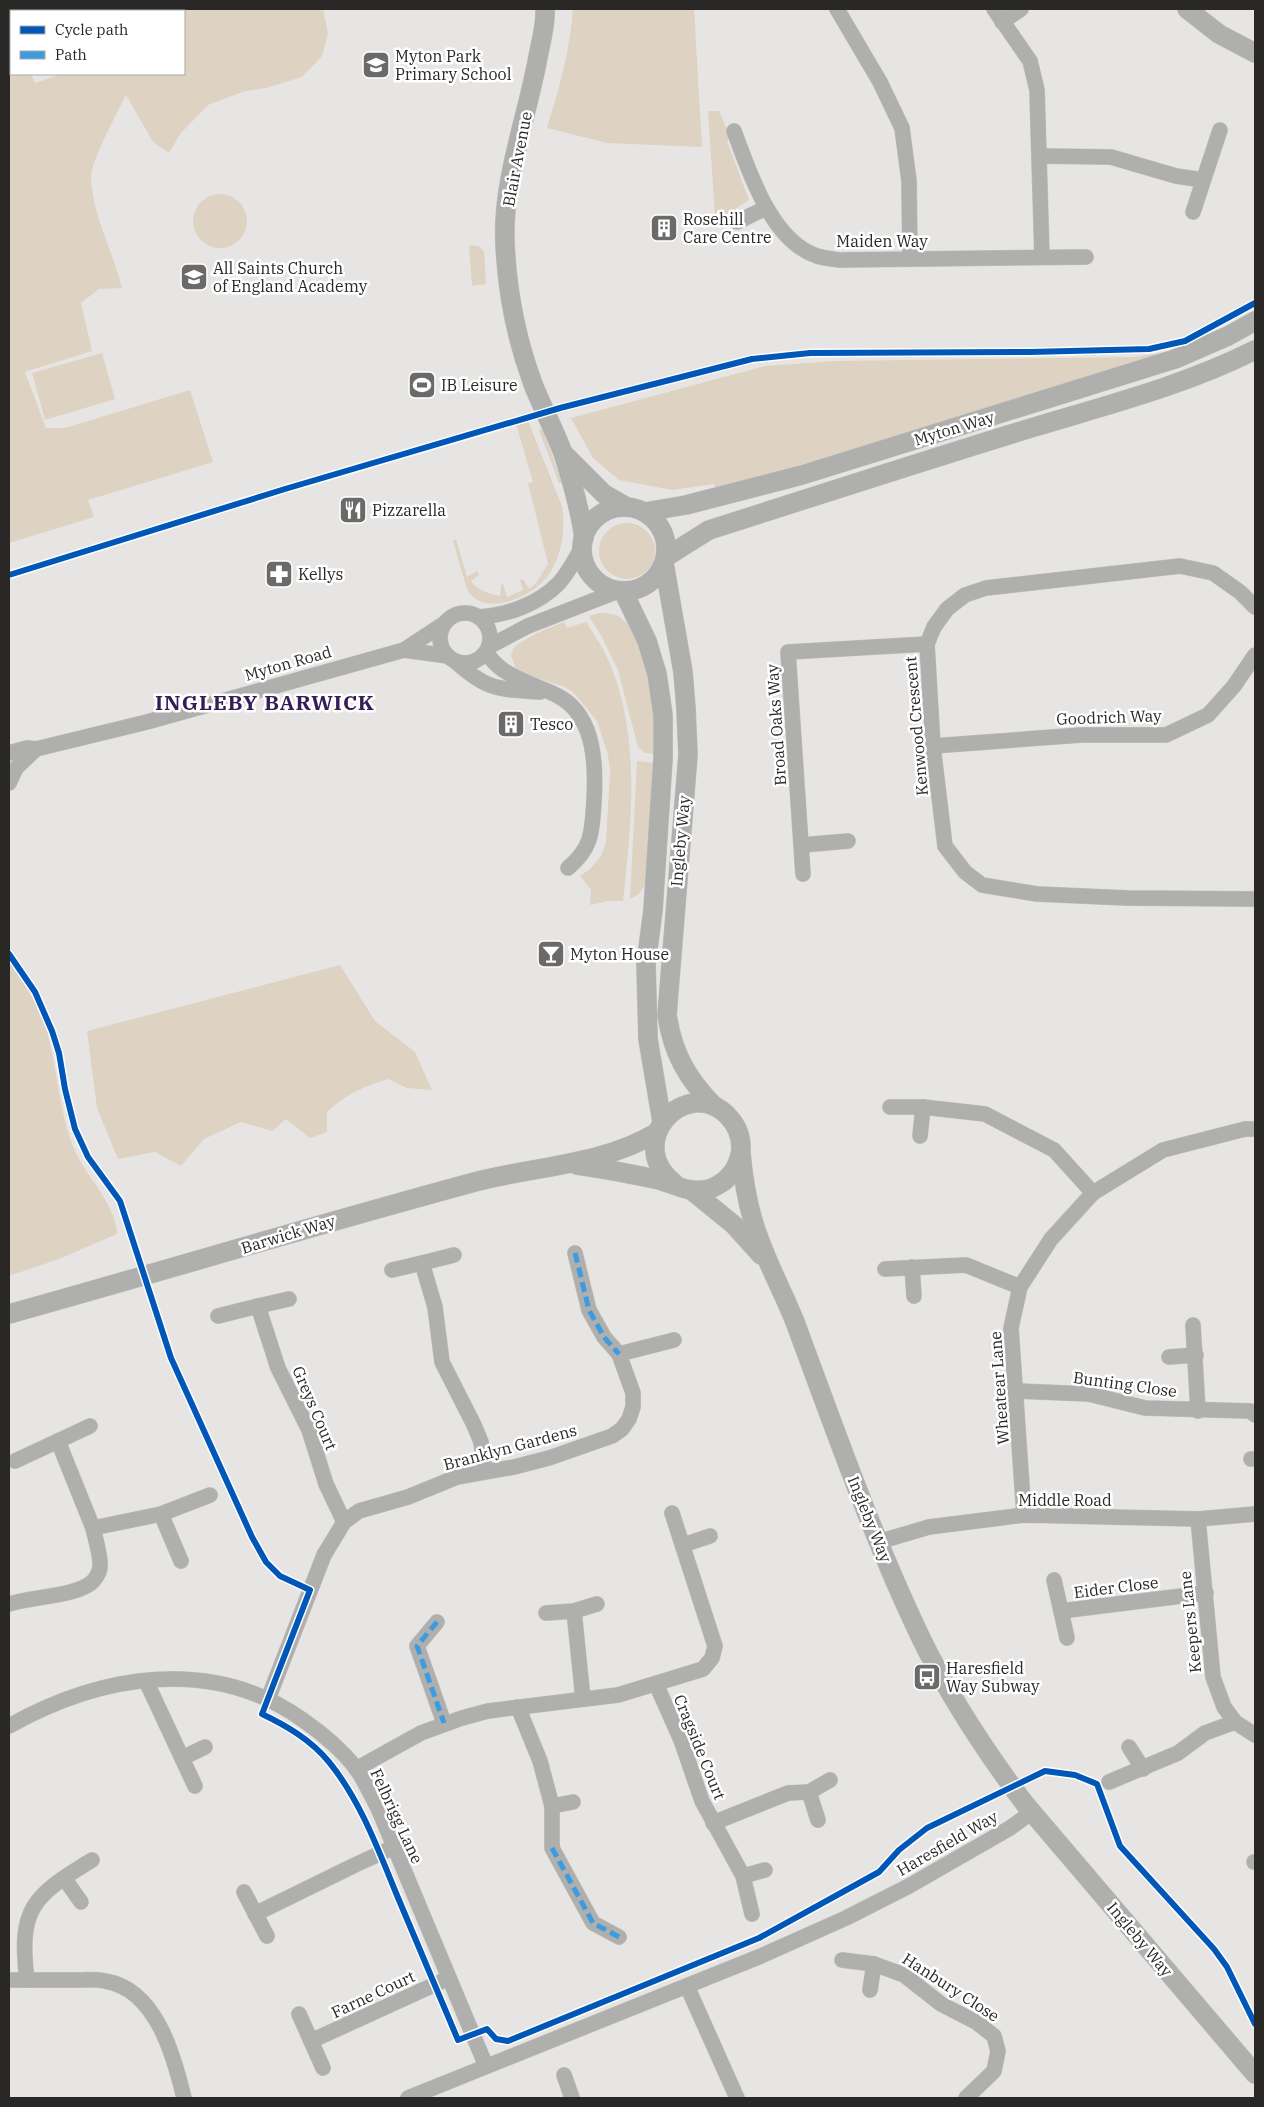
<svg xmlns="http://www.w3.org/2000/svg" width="1264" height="2107" font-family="'IBM Plex Serif',serif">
	<rect width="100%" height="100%" fill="#e7e5e3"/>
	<!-- green -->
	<g fill="#ded2c3">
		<path d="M174,9h149l5,24 -6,23 -20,21 -36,11 -21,3 -37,14 -28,29 -11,19 -16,-11 -27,-47c-8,16 -35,67 -35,81 1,39 22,75 31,112l-23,1 -18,14 11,48 -67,21 21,56h19l125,-38 23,72 -125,38 6,17 -85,26v-471l22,2 4,9 27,-9h122v-63h-13z"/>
		<path d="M573,9h121l8,138 -95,-4 -60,-15c12,-39 23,-78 26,-119z"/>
		<path d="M708,111h11l12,27 -4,3 22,59 -26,17h-8z"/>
		<circle cx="220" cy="221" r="27"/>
		<path d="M469,245l10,1 5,5 2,33 -14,2z"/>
		<path d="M1167,352l-117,36 -110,37 -225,64 -1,-5 -42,6 -53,-10 -26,-22 -22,-40 194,-52 69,-5 299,-4z"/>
		<path d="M102,353l13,46 -70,21 -13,-47z"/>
		<path d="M528,421l34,85c4,23 0,51 -15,71 -15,20 -65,42 -80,12l-14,-48 3,-2 11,38 10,-6 2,4 -8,6c7,10 17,12 29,15l1,-11 2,-1 4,13 16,-7 -3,-10 3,-1 6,10 7,-6 12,-19 -20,-81 5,-1 -17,-58z"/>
		<path d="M543,429l19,54h-3l-20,-53z"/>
		<circle cx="627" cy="551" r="28"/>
		<path d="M599,613c8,0 15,0 22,5 30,22 35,101 36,136l-12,-1 -7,-6 -20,-77 -16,-33 -13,-21z"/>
		<path d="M564,622l3,6 19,-6c6,10 13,19 18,29 38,76 28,169 19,250h-16l-17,4 1,-15 -11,-14 10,-7 11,-13 5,-14 4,-71 -2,-16 -11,-34 -23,-28 -9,-6 -44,-14 -6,-6 -4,-11 2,-7 5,-5 19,-11z"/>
		<path d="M637,761l19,2 -11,121 -6,10 -9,5z"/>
		<path d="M9,962c17,23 34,48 40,77 9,36 12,86 29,118 13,25 38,49 39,77l-58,25 -50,17z"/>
		<path d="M340,965l35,56 40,31 17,38 -25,-2 -19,-9c-25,8 -42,15 -61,33v20l-17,6 -24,-19 -14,12 -31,-9 -37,17 -23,27 -26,-14 -37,7 -21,-51 -10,-77z"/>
	</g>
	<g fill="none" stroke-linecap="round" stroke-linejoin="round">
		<!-- minor casing -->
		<g stroke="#c4c3c2" stroke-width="16">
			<g id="minor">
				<path d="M837,9l43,73 22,46 7,53 1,78"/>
				<path d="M994,9l36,52 7,29 5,167"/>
				<path d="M1002,22l19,-13"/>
				<path d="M734,131c15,40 37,110 83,125 7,2 15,3 22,4l247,-3"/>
				<path d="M1040,156l71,1 65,19 27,4"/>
				<path d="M1193,212l27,-82"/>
				<path d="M737,222l29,-14"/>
				<path d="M1255,607l-15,-15 -27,-19 -33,-7 -194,22 -21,7 -18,14 -13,18 -7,17 6,102 12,100 20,26 17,13 55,9 90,4 128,1"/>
				<circle cx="465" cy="638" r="25"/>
				<path d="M480,617c28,-2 58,-13 78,-33 10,-10 17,-25 24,-37"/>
				<path d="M490,646l38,-20 90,-35"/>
				<path d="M404,650l44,6"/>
				<path d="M486,652c12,18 23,22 42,31 11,5 25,9 35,16 32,21 33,67 31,101 -2,31 -1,47 -26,68"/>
				<path d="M455,661c33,30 44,28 85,31"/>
				<path d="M933,746l148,-11h85l42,-20 26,-29 21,-31"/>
				<path d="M9,753l18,-5 9,1 111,-27 257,-72 41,-27"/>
				<path d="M9,783l7,-15 20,-19"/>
				<path d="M802,845l46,-4"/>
				<path d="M803,874l-15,-222 139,-8"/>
				<path d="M890,1107h33l62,7 69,36 39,43"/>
				<path d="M920,1136l3,-29"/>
				<path d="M575,1253l14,57 15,27 15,17"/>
				<path d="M422,1263l32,-8"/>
				<path d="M912,1267l2,29"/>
				<path d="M885,1269l81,-4 54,22"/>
				<path d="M392,1270l30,-7 13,44 7,55 32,63 7,17 4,29"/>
				<path d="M258,1306l31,-7"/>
				<path d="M218,1316l40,-10 20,62 31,62 17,54 18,38"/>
				<path d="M1193,1325l5,86"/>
				<path d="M1169,1357l27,-2"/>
				<path d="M1017,1391l72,3 56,14 105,3 5,4"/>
				<path d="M58,1441l32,-15"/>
				<path d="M1251,1459h4"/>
				<path d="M15,1461l43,-20 35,87"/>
				<path d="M161,1514l20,47"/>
				<path d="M1024,1515l-13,-187 9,-41 31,-48 42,-46 70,-43 82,-21h10"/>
				<path d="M1198,1519l15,158 11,30 11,15 20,13"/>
				<path d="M878,1542l51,-15 95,-12 174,4 57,-5"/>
				<path d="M683,1545l27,-9"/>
				<path d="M1054,1580l7,31"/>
				<path d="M9,1604c22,-7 62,-8 79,-19 6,-3 12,-12 12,-19 1,-10 -5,-28 -7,-38l68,-14 49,-19"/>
				<path d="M574,1611l9,88"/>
				<path d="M546,1613l28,-2 23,-7"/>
				<path d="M437,1622l-20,24 27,77"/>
				<path d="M1067,1638l-6,-27 145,-18"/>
				<path d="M146,1681l49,105"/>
				<path d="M656,1684l25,56 21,61 41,75 9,38"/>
				<path d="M268,1699l56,-144 20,-33 15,-11 49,-14 49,-20 57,-10 35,-9 63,-22 10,-7 7,-10 4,-12v-14l-14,-39 55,-14"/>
				<path d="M518,1707l22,54 12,45v42l41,75 26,14"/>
				<path d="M9,1726c91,-51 203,-71 294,-6 20,14 38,29 53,48 8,12 15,27 22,40l108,258"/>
				<path d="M1129,1747l14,22"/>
				<path d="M182,1758l23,-11"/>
				<path d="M356,1769l65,-36 41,-15 26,-7 130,-16 85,-26 9,-11 3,-12 -43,-133"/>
				<path d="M1109,1782l69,-29 27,-20 30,-11"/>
				<path d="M809,1792l9,28"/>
				<path d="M552,1806l21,-4"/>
				<path d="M713,1823l75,-30 21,-1 21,-12"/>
				<path d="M1254,1862h1"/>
				<path d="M743,1876l22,-6"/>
				<path d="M64,1878l17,24"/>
				<path d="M244,1892l23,44"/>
				<path d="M255,1914l100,-49 39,-18"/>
				<path d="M842,1960l32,4 30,11 37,29 35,18 18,14 4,15 -4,20 -28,27"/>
				<path d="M9,1980c22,0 43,0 65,0 10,0 21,-1 31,1 51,8 69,75 79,117"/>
				<path d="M27,1980c-9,-72 6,-84 65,-120"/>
				<path d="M687,1986l50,112"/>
				<path d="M870,1990l4,-26"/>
				<path d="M299,2014l24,54"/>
				<path d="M311,2041l138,-63"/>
				<path d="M564,2075l8,23"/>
				<path d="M408,2098l353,-142 85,-38 63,-32 101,-58 22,-16"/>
			</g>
		</g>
		<!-- tertiary casing -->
		<g stroke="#c4c3c2" stroke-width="20">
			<g id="tertiary">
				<path d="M545,9c1,16 -4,32 -7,48 -11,61 -36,124 -33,186 2,49 11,95 28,141 9,23 21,45 30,69 9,28 17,56 21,85"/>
				<path d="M1187,9l32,25 36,19"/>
				<path d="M565,455l39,39 21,12"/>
				<circle cx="624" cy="549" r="42"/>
				<path d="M645,512l41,-7 116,-30 373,-116 53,-23 27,-15"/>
				<path d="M666,557l43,-27c107,-34 214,-69 322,-102 76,-23 152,-42 224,-78"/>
				<path d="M664,563l19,109 3,37 2,46 -21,260c6,39 20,63 47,91"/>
				<path d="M623,591l24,50 10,33 6,41v44l-10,151 -7,54 2,75 14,83"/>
				<path d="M741,1154c2,21 5,42 11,63 10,37 29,70 43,105 39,105 76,211 124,312 28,59 67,118 106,170l230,270"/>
				<path d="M577,1165c28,4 55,9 82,15 11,3 22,9 33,10 9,1 18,0 26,-5 13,-7 22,-21 23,-37 0,-13 -5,-24 -14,-33 -42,-40 -105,28 -52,69"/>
				<path d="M691,1190l43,35 27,30"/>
				<path d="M9,1314c154,-43 307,-89 462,-131 62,-17 129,-17 185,-50"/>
			</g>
		</g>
		<!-- minor -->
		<use href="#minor" stroke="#afafae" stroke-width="15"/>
		<!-- tertiary -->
		<use href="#tertiary" stroke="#afafae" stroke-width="19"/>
		<!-- quiet -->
		<g stroke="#3d9ce0" stroke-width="5" stroke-dasharray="10 5" stroke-linecap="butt">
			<path d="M575,1253l14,57 15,27 15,17"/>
			<path d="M437,1622l-20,24 27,77"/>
			<path d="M552,1848l41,75 26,14"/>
		</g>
		<!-- cycleway casing -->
		<g stroke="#fff" stroke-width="9">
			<g id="cycleway">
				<path d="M9,575l276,-86 275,-81 192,-49 58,-6 220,-1 119,-3 36,-8 70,-38"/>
				<path d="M9,954l26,38 17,39 7,22 6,36 10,40 13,28 32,44 51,157 81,179 14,25 14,14 30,14 -48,124c25,12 49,26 67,48 31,38 49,87 67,131 21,49 41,98 62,147l29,-11 9,10 12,2 251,-103 120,-66 20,-22 28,-22 118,-57 30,4 22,9 23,62 94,103 13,18 28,57"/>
			</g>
		</g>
		<!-- cycleway -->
		<use href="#cycleway" stroke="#0057b8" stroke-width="6"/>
	</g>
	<!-- icons -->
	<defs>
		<g id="school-square" transform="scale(1.4375)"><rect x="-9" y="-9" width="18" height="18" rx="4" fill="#6c6a68" stroke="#fff"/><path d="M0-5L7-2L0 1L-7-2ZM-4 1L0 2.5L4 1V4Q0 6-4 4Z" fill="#fff"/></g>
		<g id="building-square" transform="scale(1.4375)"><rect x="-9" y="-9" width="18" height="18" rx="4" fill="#6c6a68" stroke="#fff"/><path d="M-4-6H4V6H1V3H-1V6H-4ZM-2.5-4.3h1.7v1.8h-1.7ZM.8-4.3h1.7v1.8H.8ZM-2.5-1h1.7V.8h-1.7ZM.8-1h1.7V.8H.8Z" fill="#fff"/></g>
		<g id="stadium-square" transform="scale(1.4375)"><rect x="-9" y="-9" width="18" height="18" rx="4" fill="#6c6a68" stroke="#fff"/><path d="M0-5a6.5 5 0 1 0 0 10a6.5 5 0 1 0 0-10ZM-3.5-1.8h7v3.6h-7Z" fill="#fff"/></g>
		<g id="restaurant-square" transform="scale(1.4375)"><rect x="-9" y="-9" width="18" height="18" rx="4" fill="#6c6a68" stroke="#fff"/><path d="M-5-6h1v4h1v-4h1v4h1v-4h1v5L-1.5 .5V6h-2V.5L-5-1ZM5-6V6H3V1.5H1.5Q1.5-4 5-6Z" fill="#fff"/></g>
		<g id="pharmacy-square" transform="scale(1.4375)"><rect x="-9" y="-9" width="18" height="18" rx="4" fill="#6c6a68" stroke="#fff"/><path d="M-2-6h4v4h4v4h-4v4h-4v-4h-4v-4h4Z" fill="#fff"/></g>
		<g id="bar-square" transform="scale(1.4375)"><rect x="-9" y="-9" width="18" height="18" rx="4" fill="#6c6a68" stroke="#fff"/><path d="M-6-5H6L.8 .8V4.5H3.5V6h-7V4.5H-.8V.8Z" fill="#fff"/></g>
		<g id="bus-square" transform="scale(1.4375)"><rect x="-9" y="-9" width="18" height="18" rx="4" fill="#6c6a68" stroke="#fff"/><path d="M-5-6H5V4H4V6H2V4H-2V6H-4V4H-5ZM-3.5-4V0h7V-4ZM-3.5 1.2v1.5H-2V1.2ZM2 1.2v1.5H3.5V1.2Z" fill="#fff"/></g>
	</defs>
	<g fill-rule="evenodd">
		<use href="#school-square" x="376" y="65"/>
		<use href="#building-square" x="664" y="228"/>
		<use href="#school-square" x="194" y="277"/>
		<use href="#stadium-square" x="422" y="385"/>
		<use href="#restaurant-square" x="353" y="510"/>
		<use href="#pharmacy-square" x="279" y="574"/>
		<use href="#building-square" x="511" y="724"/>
		<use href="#bar-square" x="551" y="954"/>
		<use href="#bus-square" x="927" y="1677"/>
	</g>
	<g text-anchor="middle" stroke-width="5" stroke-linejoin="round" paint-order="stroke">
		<!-- poi labels -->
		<g font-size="16" fill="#292826" stroke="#fff" text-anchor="start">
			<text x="395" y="62">Myton Park<tspan x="395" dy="18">Primary School</tspan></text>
			<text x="683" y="225">Rosehill<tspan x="683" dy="18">Care Centre</tspan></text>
			<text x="213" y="274">All Saints Church<tspan x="213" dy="18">of England Academy</tspan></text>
			<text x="441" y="391">IB Leisure</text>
			<text x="372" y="516">Pizzarella</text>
			<text x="298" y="580">Kellys</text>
			<text x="530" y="730">Tesco</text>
			<text x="570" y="960">Myton House</text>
			<text x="946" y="1674">Haresfield<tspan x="946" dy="18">Way Subway</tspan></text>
		</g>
		<!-- street labels -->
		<g font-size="16" fill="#292826" stroke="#fff">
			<text transform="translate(517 159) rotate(-79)" y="6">Blair Avenue</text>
			<text x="882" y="247">Maiden Way</text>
			<text transform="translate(954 428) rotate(-17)" y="6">Myton Way</text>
			<text transform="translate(288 663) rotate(-16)" y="6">Myton Road</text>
			<text transform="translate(1109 717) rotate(-2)" y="6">Goodrich Way</text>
			<text transform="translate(776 725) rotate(-94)" y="6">Broad Oaks Way</text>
			<text transform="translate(916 726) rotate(-95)" y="6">Kenwood Crescent</text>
			<text transform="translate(680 841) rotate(-85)" y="6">Ingleby Way</text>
			<text transform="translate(288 1234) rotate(-17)" y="6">Barwick Way</text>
			<text transform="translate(1125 1384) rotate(8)" y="6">Bunting Close</text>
			<text transform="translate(999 1388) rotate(-94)" y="6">Wheatear Lane</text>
			<text transform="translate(315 1408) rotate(67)" y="6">Greys Court</text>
			<text transform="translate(510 1447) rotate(-15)" y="6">Branklyn Gardens</text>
			<text x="1065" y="1506">Middle Road</text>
			<text transform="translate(870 1519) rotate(68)" y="6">Ingleby Way</text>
			<text transform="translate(1116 1587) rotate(-7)" y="6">Eider Close</text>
			<text transform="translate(1190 1622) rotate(-96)" y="6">Keepers Lane</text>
			<text transform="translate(700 1747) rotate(68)" y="6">Cragside Court</text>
			<text transform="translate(397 1816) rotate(65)" y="6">Felbrigg Lane</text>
			<text transform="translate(947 1843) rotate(-30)" y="6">Haresfield Way</text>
			<text transform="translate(1140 1939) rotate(50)" y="6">Ingleby Way</text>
			<text transform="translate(951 1987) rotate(33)" y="6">Hanbury Close</text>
			<text transform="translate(373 1994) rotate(-25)" y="6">Farne Court</text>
		</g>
		<!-- district labels -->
		<g font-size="21" font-weight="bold" letter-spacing="1" fill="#341d57" stroke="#fff">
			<text x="265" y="710">INGLEBY BARWICK</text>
		</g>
	</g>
	<!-- border -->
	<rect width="1264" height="2107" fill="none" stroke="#292826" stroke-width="20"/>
	<!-- legend -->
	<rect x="10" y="10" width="175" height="65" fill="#ffffff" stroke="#a9a9a8"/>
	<rect x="20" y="26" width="25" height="8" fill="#0057b8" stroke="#a9a9a8"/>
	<text x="55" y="35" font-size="15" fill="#292826">Cycle path</text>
	<rect x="20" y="51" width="25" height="8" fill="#3d9ce0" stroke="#a9a9a8"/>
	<text x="55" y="60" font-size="15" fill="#292826">Path</text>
</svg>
